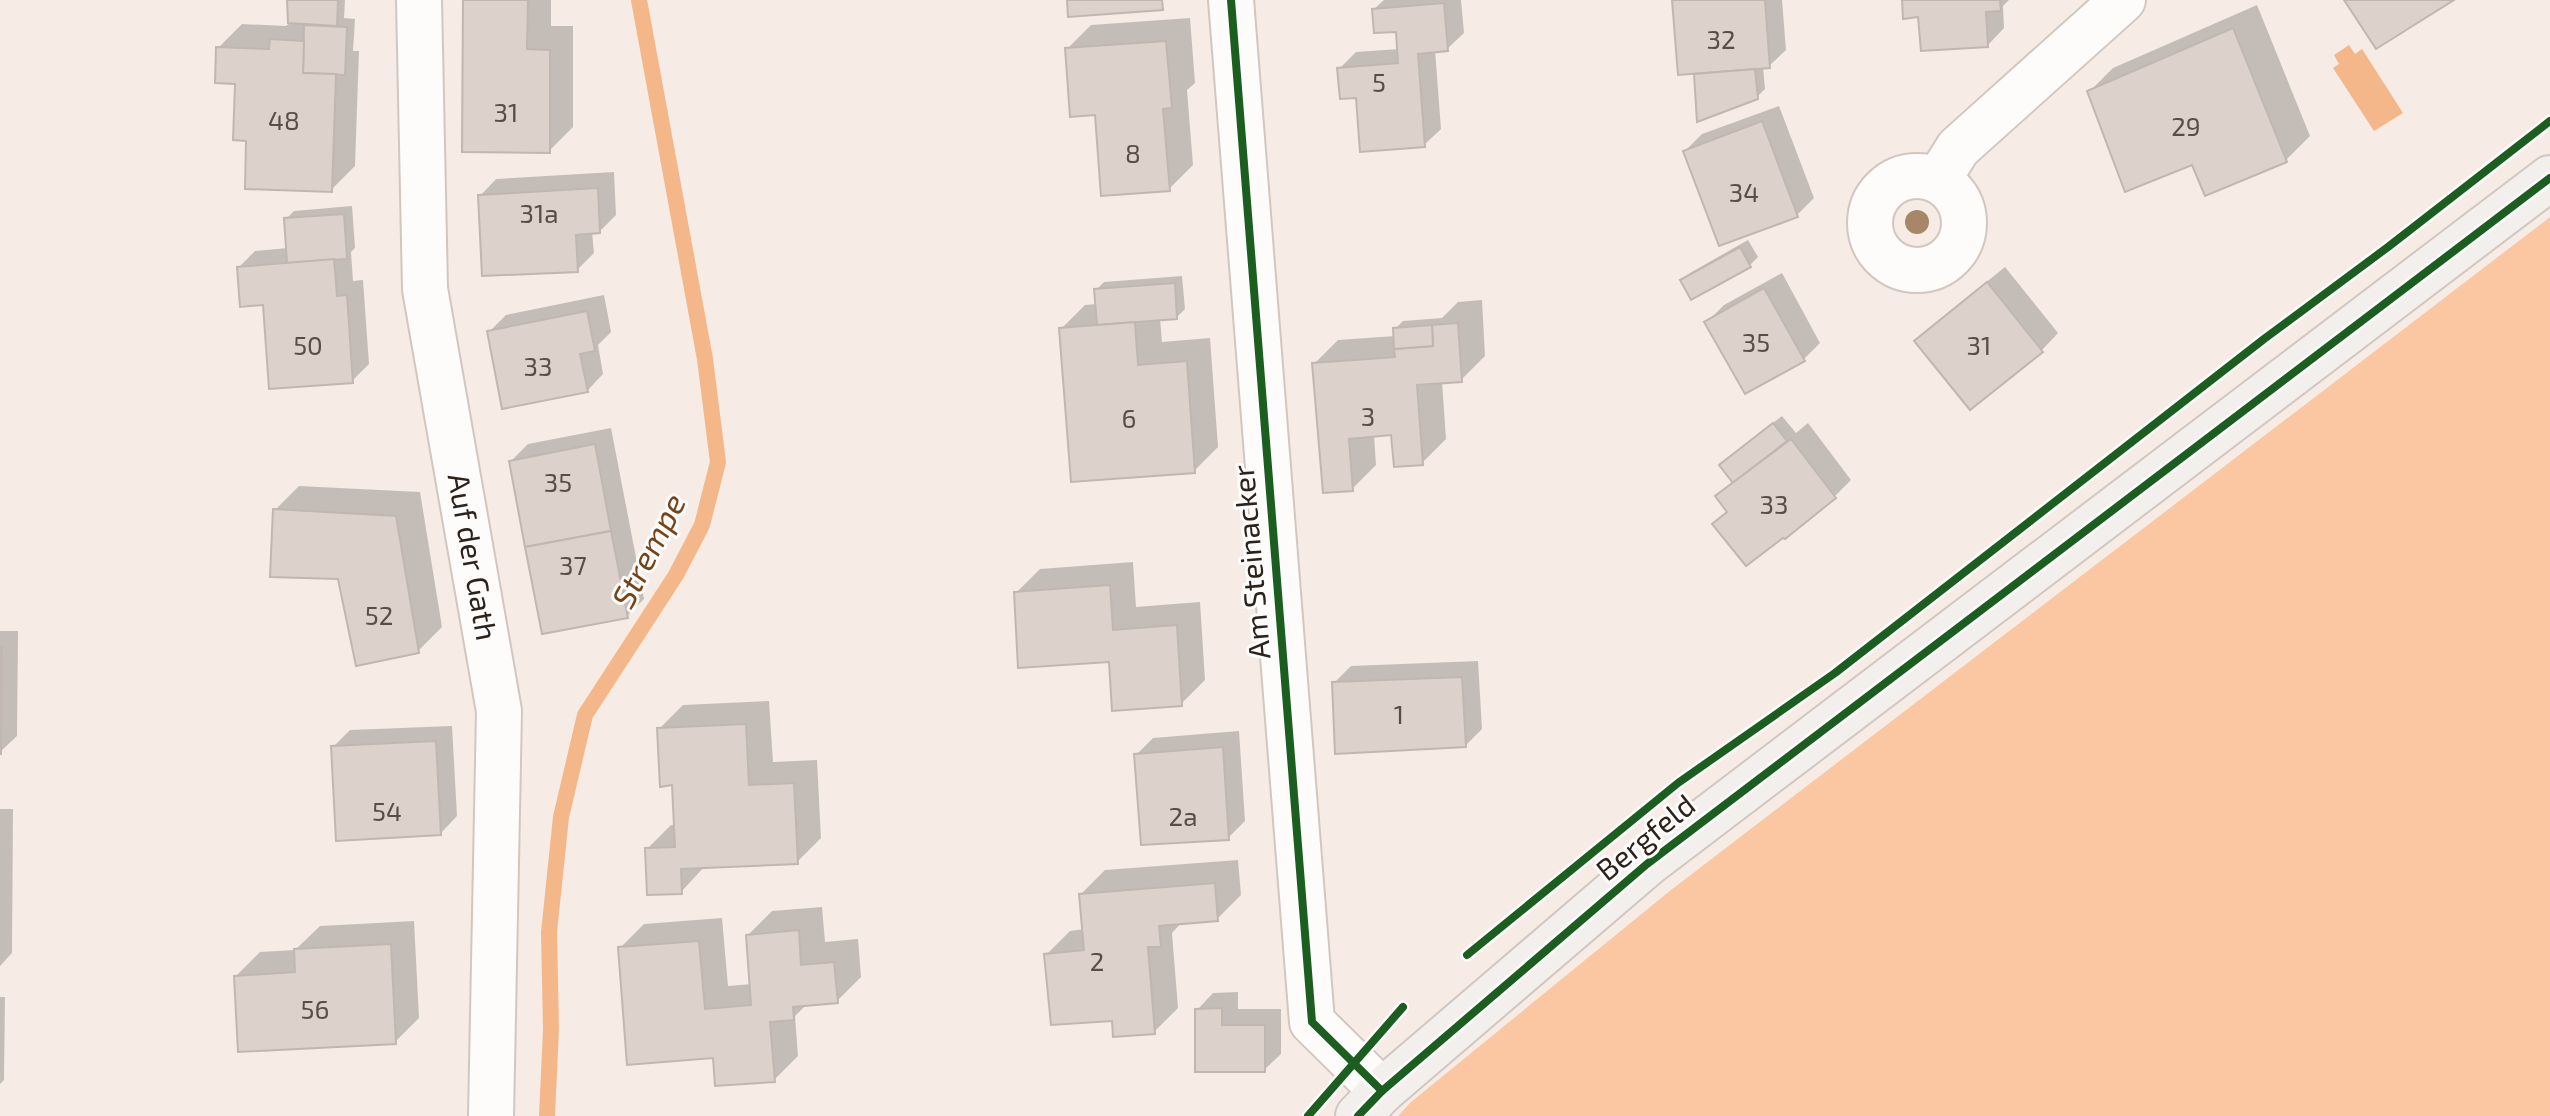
<svg xmlns="http://www.w3.org/2000/svg" width="2550" height="1116" font-family="'Exo 2',sans-serif">
	<rect width="100%" height="100%" fill="#f6ece5"/>
	<!-- forest -->
	<path fill="#fac7a2" d="M2550,217v899h-1152l13,-14 260,-212z"/>
	<!-- water -->
	<path fill="#f4b78a" d="M2349,45l6,9 7,-5 41,64 -29,18 -41,-63 6,-4 -5,-9z"/>
	<!-- shadow -->
	<g fill="#0003" fill-rule="evenodd">
		<path d="M289,0h56l-1,18 11,1 -2,32h6l-4,115 -24,24 -83,-51 -11,-57 -19,-34 24,-24 44,2 4,-3z"/>
		<path d="M465,0h86v26h22v101l-24,24z"/>
		<path d="M1384,0h77l3,33 -17,16 -12,1 6,79 -17,16 -67,-49 -18,-27 17,-17 43,-3 -2,-19 -23,-21z"/>
		<path d="M1674,0h108l4,50 -17,16 -6,1 2,22 -8,8 -59,22 -3,-47z"/>
		<path d="M1904,0h105l-6,6 1,22 -16,17 -68,-30z"/>
		<path d="M2257,5l53,131 -24,24 -197,-68 24,-24z"/>
		<path d="M1190,18l5,65 -8,7 6,75 -24,24 -72,-76 -30,-64 24,-24z"/>
		<path d="M1779,106l35,92 -17,17 -76,29 -36,-93 17,-17z"/>
		<path d="M614,172l2,43 -17,17h-7l2,21 -17,17 -97,-74 16,-17z"/>
		<path d="M352,206l3,42 -4,4 2,29 10,-1 6,84 -17,17 -87,-78 -26,-36 16,-16 33,-3 -2,-29 8,-8z"/>
		<path d="M1748,240l10,17 -8,8 -58,33 -10,-17 8,-8z"/>
		<path d="M2005,267l53,66 -16,17 -72,58 -53,-67 16,-16z"/>
		<path d="M1782,273l38,70 -16,16 -97,-37 17,-17z"/>
		<path d="M1182,276l3,33 -8,8 -17,1 2,24 48,-4 8,109 -24,24 -133,-142 24,-24 12,-1 -1,-14 8,-8z"/>
		<path d="M604,295l7,37 -13,13 5,29 -16,17 -98,-59 17,-17z"/>
		<path d="M1482,300l3,56 -24,24 -19,1 4,58 -24,24 -29,-30 -19,2 2,30 -24,24 -38,-125 24,-24 57,-4v-7l8,-8 39,-3 16,-16zM1443,343l1,4 -50,4 -1,-4z"/>
		<path d="M1782,416l14,17 12,-10 43,57 -16,16 -50,41 -70,-13 13,-14 -10,-13 16,-16 -5,-24z"/>
		<path d="M611,428l33,171 -17,17 -116,-155 17,-17z"/>
		<path d="M299,486l121,6 22,135 -24,24 -78,-74 -65,-67z"/>
		<path d="M1133,562l3,45 64,-5 5,78 -24,24 -71,-44 -94,-67 24,-24z"/>
		<path d="M0,631h18l-1,105 -17,16z"/>
		<path d="M1478,661l4,68 -17,17 -131,-63 17,-17z"/>
		<path d="M769,701l4,61 44,-2 4,78 -24,24 -92,4 -24,26 -34,-43 24,-24h5l-2,-42 -15,-54 24,-24z"/>
		<path d="M452,726l5,90 -16,17 -108,-86 17,-17z"/>
		<path d="M1239,731l6,90 -17,17 -92,-83 17,-17z"/>
		<path d="M0,809h13l-1,144 -12,13z"/>
		<path d="M1238,860l3,35 -24,24 -35,3 -10,11 6,75 -24,24 -41,-13 -67,-64 24,-24 14,-2 -3,-35 24,-24z"/>
		<path d="M822,907l3,35 33,-3 3,38 -24,24 -30,3 -12,12 3,40 -24,24 -59,-24 -95,-108 24,-24 78,-6 6,68 24,-2 -4,-49 24,-24z"/>
		<path d="M414,921l5,97 -24,24 -159,-66 24,-24 35,-2 25,-24z"/>
		<path d="M1238,992v17h43v45l-17,16 -67,-60 16,-17z"/>
		<path d="M0,997h5l-1,83 -4,4z"/>
	</g>
	<g fill="none" stroke-linecap="round" stroke-linejoin="round">
		<!-- stream -->
		<path stroke="#f4b78a" stroke-width="16" d="M547,1116l4,-87 -2,-97 12,-115 24,-102 91,-140 26,-50 16,-63 -13,-103 -66,-359"/>
	</g>
	<!-- building -->
	<g fill="#ddd2cb" stroke="#c1b7b0" stroke-width="2">
		<path d="M287,0h51l-1,26 -49,-3z"/>
		<path d="M463,0h65l-1,49 23,1v103l-88,-1z"/>
		<path d="M1067,0h95l1,10 -95,7z"/>
		<path d="M1672,0h93l5,68 -92,7z"/>
		<path d="M1902,0h98l1,11 -15,1 2,35 -67,4 -3,-34 -15,2z"/>
		<path d="M2344,0h110l-78,49z"/>
		<path d="M1444,3l4,48 -30,3 7,93 -65,5 -4,-54 -16,1 -3,-31 61,-5 -2,-31 -22,1 -2,-24z"/>
		<path d="M304,25l43,2 -2,48 -42,-2z"/>
		<path d="M2233,28l54,134 -82,34 -13,-31 -67,27 -38,-101z"/>
		<path d="M270,39l34,2 -1,32 33,1 -4,118 -87,-3 1,-48 -13,-1 2,-56 -20,-1 1,-36 53,2z"/>
		<path d="M1166,41l6,67 -9,1 7,82 -69,5 -6,-81 -25,2 -5,-69z"/>
		<path d="M1755,69l3,30 -61,23 -3,-48z"/>
		<path d="M1762,121l36,96 -79,29 -36,-95z"/>
		<path d="M598,188l2,45 -24,2 2,37 -96,4 -4,-81z"/>
		<path d="M344,214l3,45 -60,4 -3,-45z"/>
		<path d="M1740,247l11,20 -60,33 -11,-20z"/>
		<path d="M334,259l3,37 10,-1 6,88 -84,6 -6,-84 -23,2 -3,-40z"/>
		<path d="M1987,282l56,70 -73,58 -56,-69z"/>
		<path d="M1175,283l2,36 -80,6 -3,-36z"/>
		<path d="M1764,288l41,73 -60,33 -41,-72z"/>
		<path d="M587,311l8,40 -15,3 8,38 -86,17 -15,-78z"/>
		<path d="M1135,322l3,43 49,-4 8,112 -124,9 -12,-154z"/>
		<path d="M1458,323l4,59 -45,3 6,80 -29,2 -3,-32 -42,4 4,52 -30,2 -11,-130 83,-6 -1,-8 39,-3 -1,-21z"/>
		<path d="M1432,325l1,21 -39,3 -1,-21z"/>
		<path d="M1773,423l14,18 -54,42 -14,-18z"/>
		<path d="M1791,439l45,59 -51,41 -2,-1 -37,28 -34,-42 15,-12 -12,-16z"/>
		<path d="M595,444l16,87 -86,16 -16,-86z"/>
		<path d="M273,509l123,7 23,137 -63,13 -18,-87 -68,-2z"/>
		<path d="M611,531l17,87 -86,16 -17,-87z"/>
		<path d="M1110,585l3,45 64,-5 5,81 -70,5 -3,-49 -91,6 -4,-76z"/>
		<path d="M0,647h2l-1,107h-1z"/>
		<path d="M1462,677l4,70 -131,7 -3,-72z"/>
		<path d="M746,724l3,61 45,-2 4,81 -117,5 1,25 -35,1 -2,-47 30,-1 -3,-62 -12,2 -3,-59z"/>
		<path d="M436,741l5,94 -105,6 -5,-95z"/>
		<path d="M1223,747l6,93 -88,5 -7,-91z"/>
		<path d="M1215,883l3,38 -59,5 2,21h-13l7,87 -42,3 -1,-16 -61,4 -7,-71 40,-4 -5,-56z"/>
		<path d="M799,930l2,35 33,-3 4,41 -45,4 1,13 -24,2 5,60 -60,4 -2,-28 -86,7 -9,-118 81,-6 6,68 46,-4 -5,-70z"/>
		<path d="M391,944l5,100 -158,8 -4,-76 61,-4 -1,-23z"/>
		<path d="M1222,1008v17h43v47h-70v-63z"/>
	</g>
	<g fill="none" stroke-linecap="round" stroke-linejoin="round">
		<!-- street casing -->
		<g stroke="#d2c7c0" stroke-width="48">
			<g id="street">
				<path d="M419,0l6,289 74,422 -8,405"/>
				<path d="M1231,0l81,1022 70,69"/>
				<circle cx="1917" cy="223" r="47"/>
				<path d="M1938,180l20,-32 165,-148"/>
			</g>
		</g>
		<!-- secondary casing -->
		<g stroke="#d2c7c0" stroke-width="48">
			<path id="secondary" d="M1358,1116l24,-25 265,-227 903,-686"/>
		</g>
		<!-- street -->
		<use href="#street" stroke="#fefcfb" stroke-width="44"/>
		<!-- secondary -->
		<use href="#secondary" stroke="#f3efed" stroke-width="44"/>
		<!-- cycleway casing -->
		<g stroke="#fcfcfc" stroke-width="13">
			<g id="cycleway">
				<path d="M1231,0l81,1022 70,69"/>
				<path d="M1467,955l211,-172 157,-110 429,-334 124,-92 162,-126"/>
				<path d="M1308,1116l95,-109"/>
				<path d="M1358,1116l24,-25 265,-227 903,-686"/>
			</g>
		</g>
		<!-- cycleway -->
		<use href="#cycleway" stroke="#1b5e20" stroke-width="8"/>
	</g>
	<!-- trees -->
	<circle fill="#a88768" cx="1917" cy="222" r="12"/>
	<g text-anchor="middle" stroke-width="6" stroke-linejoin="round" paint-order="stroke">
		<!-- number labels -->
		<g font-size="26" fill="#594e46">
			<text x="1721" y="49">32</text>
			<text x="1379" y="92">5</text>
			<text x="506" y="122">31</text>
			<text x="284" y="130">48</text>
			<text x="2186" y="136">29</text>
			<text x="1133" y="163">8</text>
			<text x="1744" y="202">34</text>
			<text x="539" y="223">31a</text>
			<text x="1756" y="352">35</text>
			<text x="308" y="355">50</text>
			<text x="1979" y="355">31</text>
			<text x="538" y="376">33</text>
			<text x="1368" y="426">3</text>
			<text x="1129" y="428">6</text>
			<text x="558" y="492">35</text>
			<text x="1774" y="514">33</text>
			<text x="573" y="575">37</text>
			<text x="379" y="625">52</text>
			<text x="1399" y="724">1</text>
			<text x="387" y="821">54</text>
			<text x="1183" y="826">2a</text>
			<text x="1097" y="971">2</text>
			<text x="315" y="1019">56</text>
		</g>
		<!-- street labels -->
		<g font-size="30" fill="#2d221a" stroke="#fcfcfc">
			<text transform="translate(472 557) rotate(80)" y="10">Auf der Gath</text>
			<text transform="translate(1252 562) rotate(-95)" y="10">Am Steinacker</text>
			<text transform="translate(1646 838) rotate(-39)" y="10">Bergfeld</text>
		</g>
		<!-- water labels -->
		<g font-size="32" font-style="italic" fill="#784216" stroke="#fcfcfc">
			<text transform="translate(649 551) rotate(-63)" y="11">Strempe</text>
		</g>
	</g>
</svg>
